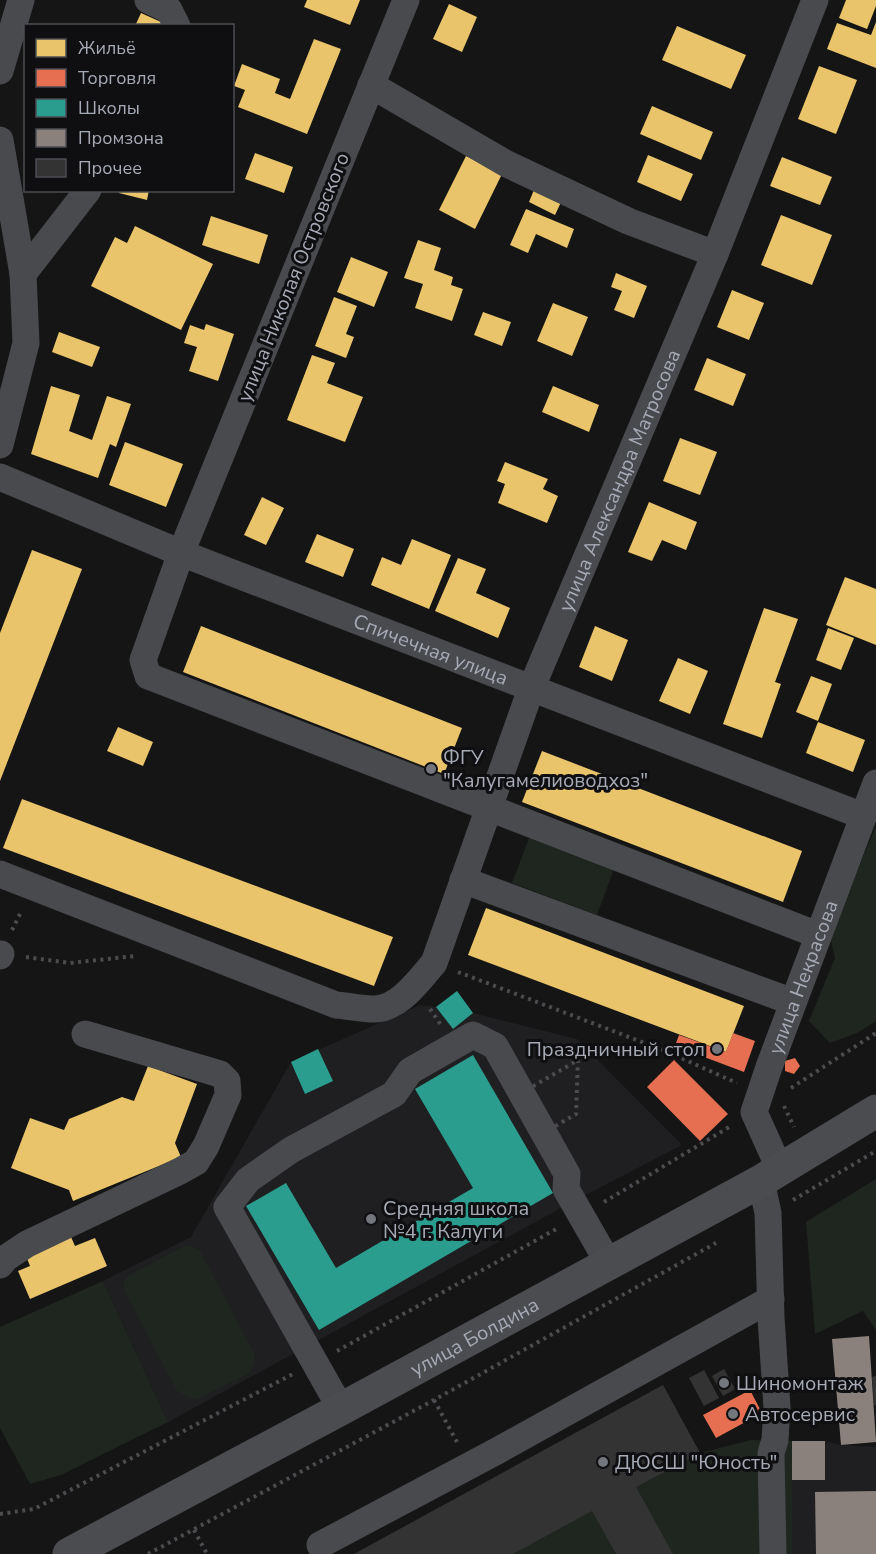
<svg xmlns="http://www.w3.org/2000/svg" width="876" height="1554" font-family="'Nunito Sans',sans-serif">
	<rect width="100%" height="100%" fill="#151515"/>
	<!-- built -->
	<g fill="#1f1f21">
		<path d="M420,1005l16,2 17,22 20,-16 104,26 105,106 -108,56 -406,221 -65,-141 88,-44 100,-175z"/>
		<path d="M792,1441h33l16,4 35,2v107h-84z"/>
	</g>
	<!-- green -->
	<g fill="#1f251f">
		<path d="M876,826v195l-19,12 -27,10 -21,-22 26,-63 -5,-22z"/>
		<path d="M529,838l85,31 -17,46 -85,-32z"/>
		<path d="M876,1179v151l-13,-19 -48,23 -9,-112z"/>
		<path d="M186,1245l8,2 6,4 55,104 -1,10 -6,9 -53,26 -18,-9 -52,-99 -2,-9 5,-7z"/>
		<path d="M103,1281l65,141 -107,53 -31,9 -30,-56v-101z"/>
		<path d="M663,1385l37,68 51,-13 41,1v113h-438z"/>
	</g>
	<!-- homes -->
	<g fill="#e9c46a">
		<path d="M307,0h53l-10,25 -46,-18z"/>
		<path d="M846,0h30v6l-9,23 -28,-11z"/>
		<path d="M449,4l28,13 -15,35 -29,-13z"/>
		<path d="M141,13l29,13h-35z"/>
		<path d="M876,22v46l-49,-19 10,-26 34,12z"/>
		<path d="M677,26l69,29 -15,34 -69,-29z"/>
		<path d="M314,39l27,10 -34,85 -69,-27 7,-17 -11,-4 8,-22 38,15 -5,14 15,6z"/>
		<path d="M819,66l38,14 -21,54 -38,-15z"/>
		<path d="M652,106l61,26 -12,28 -61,-26z"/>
		<path d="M255,153l38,14 -9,26 -39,-14z"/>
		<path d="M648,155l45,19 -12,27 -44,-19z"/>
		<path d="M466,156l36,18 -27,55 -36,-19z"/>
		<path d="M782,157l50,20 -12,28 -50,-19z"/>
		<path d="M536,185l27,13 -8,17 -26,-13z"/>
		<path d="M120,190h29l-2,10 -28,-7z"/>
		<path d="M526,209l48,20 -7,19 -31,-14 -8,19 -18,-8z"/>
		<path d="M781,215l51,20 -20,50 -51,-20z"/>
		<path d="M211,216l57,19 -9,29 -57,-19z"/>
		<path d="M135,226l78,38 -32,66 -90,-44 24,-49 12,6z"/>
		<path d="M418,240l23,8 -7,22 19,7 -2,8 12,4 -11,32 -37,-13 8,-24 -19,-6z"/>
		<path d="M351,257l37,15 -14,35 -37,-15z"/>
		<path d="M616,273l31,13 -13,32 -20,-8 8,-19 -11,-4z"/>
		<path d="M732,290l32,13 -15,37 -32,-13z"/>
		<path d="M334,297l23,9 -11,28 8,3 -8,21 -31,-12z"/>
		<path d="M553,303l35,14 -16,39 -35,-15z"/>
		<path d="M483,312l28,10 -9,24 -28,-11z"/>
		<path d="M206,324l28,10 -16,47 -29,-10 8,-24 -13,-4 6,-18 14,5z"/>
		<path d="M59,332l41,15 -8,20 -40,-15z"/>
		<path d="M312,355l23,8 -8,20 36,14 -18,45 -58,-22z"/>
		<path d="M707,358l39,16 -13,32 -39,-16z"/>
		<path d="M51,386l29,9 -11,36 23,9 15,-44 24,8 -15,43 -6,-3 -12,34 -67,-24z"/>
		<path d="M553,386l46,19 -10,27 -47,-20z"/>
		<path d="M680,438l37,14 -17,43 -37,-14z"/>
		<path d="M125,442l58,22 -17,43 -57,-22z"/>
		<path d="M505,462l43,17 -5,10 15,7 -11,27 -49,-20 7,-19 -8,-3z"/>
		<path d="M262,497l22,11 -18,37 -22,-10z"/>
		<path d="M649,502l48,20 -11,28 -24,-10 -10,21 -24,-9z"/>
		<path d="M317,534l37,15 -11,28 -38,-15z"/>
		<path d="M412,539l39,16 -22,54 -58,-24 11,-28 19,8z"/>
		<path d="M32,550l50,19 -82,212v-148z"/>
		<path d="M458,558l28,11 -10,24 34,15 -12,30 -63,-27z"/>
		<path d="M845,577l31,12v56l-50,-20z"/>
		<path d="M764,608l34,11 -23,63 6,2 -19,54 -39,-14z"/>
		<path d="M201,626l261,102 -18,46 -261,-102z"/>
		<path d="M595,626l33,14 -16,41 -33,-14z"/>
		<path d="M828,628l26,10 -13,32 -25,-10z"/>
		<path d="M678,658l30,13 -18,43 -31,-13z"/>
		<path d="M811,676l21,8 -14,37 -22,-9z"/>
		<path d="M818,722l47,18 -12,32 -47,-19z"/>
		<path d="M118,727l35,15 -10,24 -36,-15z"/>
		<path d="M542,751l260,100 -19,51 -261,-100z"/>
		<path d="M22,799l371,138 -19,49 -371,-138z"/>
		<path d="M486,908l258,98 -18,46 -258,-97z"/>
		<path d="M148,1066l49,18 -22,59 6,14 -108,44 -4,-11 -58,-22 19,-50 34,12 5,-11 27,-11 26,-11 12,4z"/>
		<path d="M71,1237l4,9 20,-8 12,28 -77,33 -12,-28 12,-5 -4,-10z"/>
	</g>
	<!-- shops -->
	<g fill="#e76f51">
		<path d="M733,1033l22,8 -11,31 -69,-26 4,-11 47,17z"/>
		<path d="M795,1058l5,8 -6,8 -9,-3v-10z"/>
		<path d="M674,1060l54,54 -28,27 -53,-54z"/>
		<path d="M750,1390l12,23 -46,25 -13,-23z"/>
	</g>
	<!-- schools -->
	<g fill="#2a9d8f">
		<path d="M457,991l16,22 -20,16 -17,-22z"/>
		<path d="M318,1049l15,32 -28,13 -14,-32z"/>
		<path d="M473,1055l80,138 -234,137 -73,-124 40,-23 50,85 137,-80 -58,-99z"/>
	</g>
	<!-- industry -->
	<g fill="#8a817c">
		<path d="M869,1336l7,106 -35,3 -9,-106z"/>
		<rect x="792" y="1441" width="33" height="39"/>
		<path d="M876,1491v63h-60l-1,-62z"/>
	</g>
	<!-- building -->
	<g fill="#333334">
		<path d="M724,1369l11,20 -12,7 -11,-20z"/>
		<path d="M704,1370l15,28 -15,8 -15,-28z"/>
		<path d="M876,1376v29h-2l-2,-28z"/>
		<path d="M663,1385l37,68 -64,34 37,67h-57l-24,-43 -79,43h-159z"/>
	</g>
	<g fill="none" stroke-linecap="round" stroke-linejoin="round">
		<!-- path -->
		<g stroke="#4b4c4f" stroke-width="4" stroke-dasharray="3 4.5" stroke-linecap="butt">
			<path d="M12,930l10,-20"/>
			<path d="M26,957l44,6 65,-7"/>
			<path d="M458,972l205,78 74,33"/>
			<path d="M430,1009l11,16"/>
			<path d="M578,1060l-2,54 -29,17 -22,-40z"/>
			<path d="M791,1088l85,-55"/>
			<path d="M784,1106l10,21"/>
			<path d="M793,1200l83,-49"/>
			<path d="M604,1202l127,-76"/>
			<path d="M337,1351l221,-123"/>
			<path d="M434,1400l23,42"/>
			<path d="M0,1514l34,-5 259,-135"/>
			<path d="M194,1530l13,24"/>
			<path d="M148,1554l286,-154 282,-157"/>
		</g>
		<!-- minor -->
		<g stroke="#494a4e" stroke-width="27">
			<path d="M148,0l21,10 8,16"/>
			<path d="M406,0l-225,553 -38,107 5,16 670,259"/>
			<path d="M0,71l21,-71"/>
			<path d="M371,85l136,79 121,57 87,33"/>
			<path d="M0,140l23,134 3,69 -26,102"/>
			<path d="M23,274l65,-84"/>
			<path id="s1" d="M0,477l181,76 682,263"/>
			<path id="s2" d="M0,874l336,131c13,1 26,4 39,4 25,-1 44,-29 59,-46l97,-274 184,-435 100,-254"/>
			<path d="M463,880l330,122"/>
			<path d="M0,956l1,-2"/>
			<path id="s3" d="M780,1170l-26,-58 15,-45 107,-284"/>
			<path d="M761,1181l7,32 3,105 6,89 -2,33 -4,13 2,101"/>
			<path d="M0,1265l6,-7 21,-14 153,-73 16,-9 10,-16 22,-51 -1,-14 -7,-7 -135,-40"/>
			<path d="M341,1409l-114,-202 21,-27 43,-30 103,-56 16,-23 63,-36 22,11 72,128 -1,15 43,75"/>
			<path d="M320,1545l177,-94 274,-152"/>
		</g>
		<!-- major -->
		<path stroke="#4b4c50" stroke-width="33" id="s4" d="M69,1554l272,-145 420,-228 115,-70"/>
	</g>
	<!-- markers -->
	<g fill="#73767d" stroke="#0f0f11" stroke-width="2">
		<circle cx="431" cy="769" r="6"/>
		<circle cx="717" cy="1049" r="6"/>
		<circle cx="371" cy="1219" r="6"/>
		<circle cx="724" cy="1383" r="6"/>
		<circle cx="733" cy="1414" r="6"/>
		<circle cx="603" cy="1462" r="6"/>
	</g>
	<g text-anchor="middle" stroke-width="6" stroke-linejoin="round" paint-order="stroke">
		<!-- street labels -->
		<g font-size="20" fill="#a6aab5" stroke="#0f0f11">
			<text transform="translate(293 277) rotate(-68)" y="7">улица Николая Островского</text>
			<text dy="7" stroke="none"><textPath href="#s2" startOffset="994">улица Александра Матросова</textPath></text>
			<text dy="7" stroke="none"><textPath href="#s1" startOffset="464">Спичечная улица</textPath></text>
			<text dy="7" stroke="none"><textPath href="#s3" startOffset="207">улица Некрасова</textPath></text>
			<text dy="7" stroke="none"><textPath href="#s4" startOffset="460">улица Болдина</textPath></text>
		</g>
		<!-- poi labels -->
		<g font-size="20" fill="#a6aab5" stroke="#0f0f11" text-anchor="start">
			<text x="443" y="764">ФГУ<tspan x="443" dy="23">"Калугамелиоводхоз"</tspan></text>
			<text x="705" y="1056" text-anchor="end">Праздничный стол</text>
			<text x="383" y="1215">Средняя школа<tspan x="383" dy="23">№4 г. Калуги</tspan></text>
			<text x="736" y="1390">Шиномонтаж</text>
			<text x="745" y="1421">Автосервис</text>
			<text x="615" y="1469">ДЮСШ "Юность"</text>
		</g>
	</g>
	<!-- legend -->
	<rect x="24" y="24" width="210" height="168" fill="#0f0f11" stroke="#4b4d53" stroke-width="1.5"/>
	<rect x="36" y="39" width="30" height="18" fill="#e9c46a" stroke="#4b4d53" stroke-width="1.5"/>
	<text x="78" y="54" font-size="18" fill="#a6aab5">Жильё</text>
	<rect x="36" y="69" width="30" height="18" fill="#e76f51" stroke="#4b4d53" stroke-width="1.5"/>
	<text x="78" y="84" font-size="18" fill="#a6aab5">Торговля</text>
	<rect x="36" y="99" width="30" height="18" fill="#2a9d8f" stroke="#4b4d53" stroke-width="1.5"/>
	<text x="78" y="114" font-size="18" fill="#a6aab5">Школы</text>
	<rect x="36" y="129" width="30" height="18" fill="#8a817c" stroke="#4b4d53" stroke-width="1.5"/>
	<text x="78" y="144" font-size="18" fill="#a6aab5">Промзона</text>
	<rect x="36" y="159" width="30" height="18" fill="#333334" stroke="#4b4d53" stroke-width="1.5"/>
	<text x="78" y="174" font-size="18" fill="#a6aab5">Прочее</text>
</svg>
